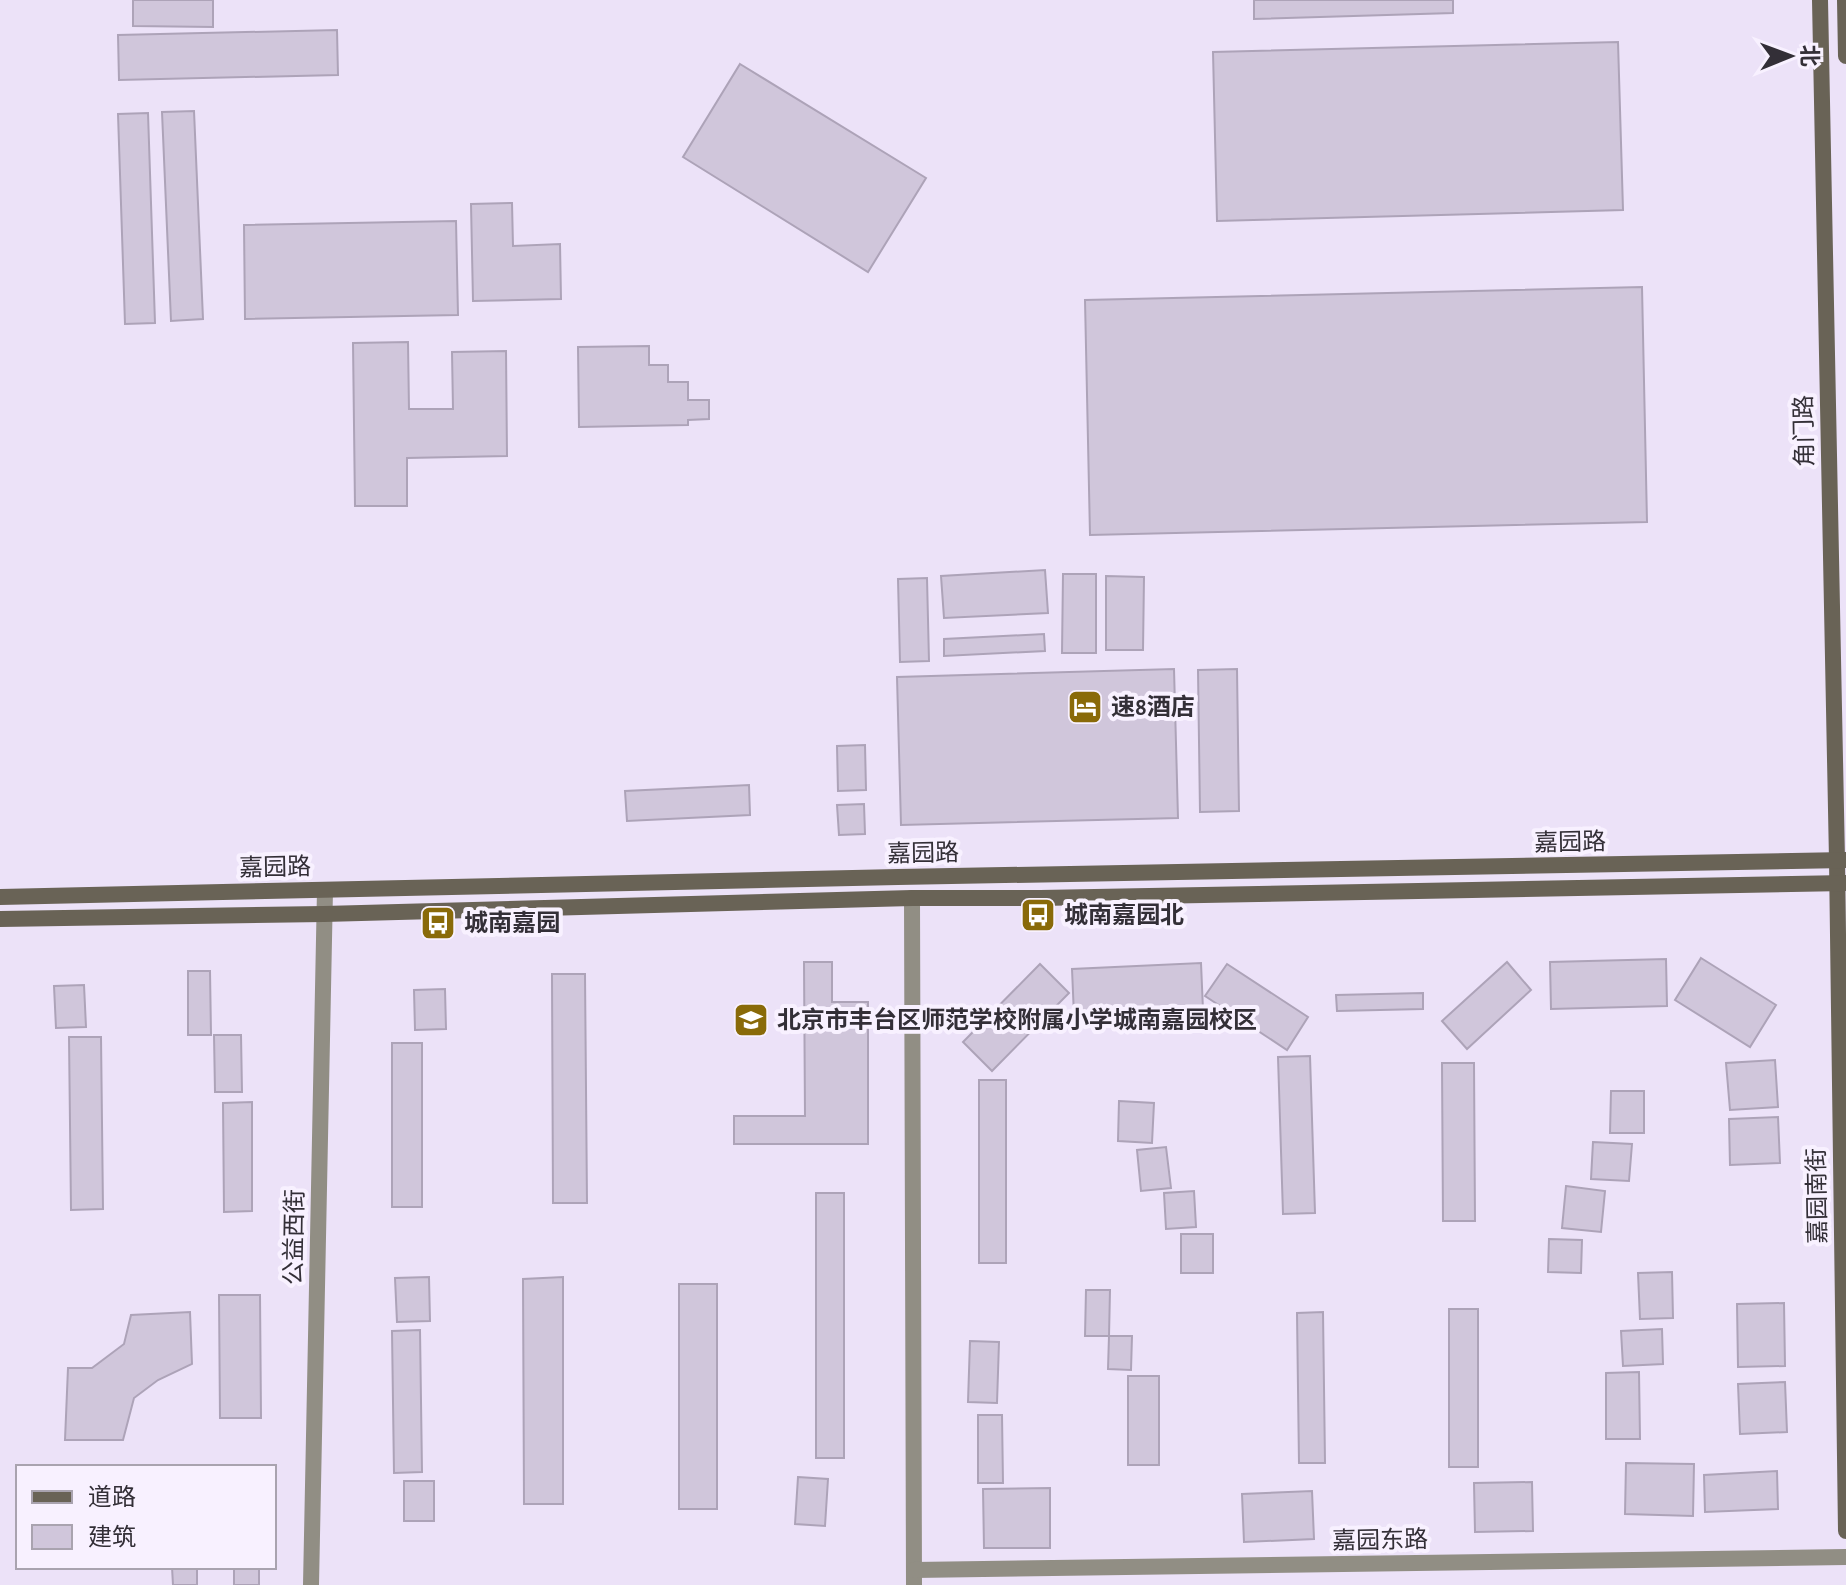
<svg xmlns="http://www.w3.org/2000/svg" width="1846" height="1585" font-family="'Alegreya Sans','Noto Sans SC',sans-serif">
	<rect width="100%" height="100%" fill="#ece2f8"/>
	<!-- building -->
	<g fill="#d0c6db" stroke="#ada3b8" stroke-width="2">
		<path d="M133,0h80v27l-80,-1z"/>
		<path d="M1254,0h199v13l-199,6z"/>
		<path d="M337,30l1,45 -219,5 -1,-45z"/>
		<path d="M1618,42l5,168 -406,11 -4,-169z"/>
		<path d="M740,64l186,114 -58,94 -185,-115z"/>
		<path d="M194,111l9,208 -32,2 -9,-209z"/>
		<path d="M148,113l7,210 -30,1 -7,-210z"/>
		<path d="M512,203l1,43 47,-2 1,55 -88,2 -2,-97z"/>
		<path d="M456,221l2,94 -213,4 -1,-94z"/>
		<path d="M1642,287l5,235 -557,13 -5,-235z"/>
		<path d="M408,342l1,67h44l-1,-57 54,-1 1,105 -100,2v48h-52l-2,-163z"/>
		<path d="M649,346v19h19v17h20v18h21v19l-21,1v5l-109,2 -1,-80z"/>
		<path d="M1045,570l3,43 -104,5 -3,-42z"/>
		<path d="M1063,574h33v79h-34z"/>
		<path d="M1106,576l38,1 -1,73h-37z"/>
		<path d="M927,578l2,83 -29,1 -2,-83z"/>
		<path d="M1044,634l1,17 -101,5v-17z"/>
		<path d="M1174,669l4,149 -277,7 -4,-148z"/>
		<path d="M1237,669l2,142 -39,1 -2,-142z"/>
		<path d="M865,745l1,45 -28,1 -1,-45z"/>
		<path d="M749,785l1,30 -123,6 -2,-30z"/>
		<path d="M864,804l1,30 -26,1 -2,-30z"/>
		<path d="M1701,958l75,47 -26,42 -75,-47z"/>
		<path d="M1666,959l1,47 -116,3 -1,-47z"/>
		<path d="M804,962h28v40h36v142h-134v-28h71z"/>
		<path d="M1507,962l24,28 -64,59 -25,-28z"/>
		<path d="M1201,963l2,47 -129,6 -2,-47z"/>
		<path d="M1040,964l29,29 -77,78 -29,-29z"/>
		<path d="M1227,964l81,53 -21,33 -82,-54z"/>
		<path d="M188,971h22l1,64h-23z"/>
		<path d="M552,974h33l2,229h-34z"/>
		<path d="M84,985l2,42 -30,1 -2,-42z"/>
		<path d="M445,989l1,40 -31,1 -1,-40z"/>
		<path d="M1423,993v16l-86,2 -1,-16z"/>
		<path d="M214,1035h27l1,57h-27z"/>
		<path d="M69,1037h32l2,172 -32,1z"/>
		<rect x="392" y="1043" width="30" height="164"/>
		<path d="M1310,1056l5,157 -32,1 -5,-157z"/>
		<path d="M1775,1060l3,47 -48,3 -4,-47z"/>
		<path d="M1442,1063h32l1,158h-32z"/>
		<rect x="979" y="1080" width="27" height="183"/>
		<path d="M1611,1091h33v42h-34z"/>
		<path d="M1119,1101l35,2 -2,40 -34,-2z"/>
		<path d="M252,1102v109l-28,1 -1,-109z"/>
		<path d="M1778,1117l2,46 -50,2 -1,-46z"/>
		<path d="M1593,1142l39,2 -3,37 -38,-2z"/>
		<path d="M1166,1147l5,41 -30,3 -4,-41z"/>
		<path d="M1566,1186l39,5 -4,41 -39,-4z"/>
		<path d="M1194,1191l2,36 -30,2 -2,-36z"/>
		<rect x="816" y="1193" width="28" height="265"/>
		<rect x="1181" y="1234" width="32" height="39"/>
		<path d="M1549,1239l33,1 -1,33 -33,-1z"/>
		<path d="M1672,1272l1,46 -33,1 -2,-46z"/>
		<path d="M429,1277l1,44 -33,1 -2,-44z"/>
		<path d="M563,1277v227h-39l-1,-225z"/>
		<rect x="679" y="1284" width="38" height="225"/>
		<path d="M1086,1290h24l-1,46h-24z"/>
		<path d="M219,1295h41l1,123h-41z"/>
		<path d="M1784,1303l1,63 -47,1 -1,-63z"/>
		<rect x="1449" y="1309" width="29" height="158"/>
		<path d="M190,1312l2,52 -34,16 -24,18 -11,42h-58l3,-72h24l32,-24 7,-29z"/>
		<path d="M1323,1312l2,151h-26l-2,-150z"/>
		<path d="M1662,1329l1,35 -40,2 -2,-35z"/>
		<path d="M420,1330l2,142 -28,1 -2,-142z"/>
		<path d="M1109,1336h23l-1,34 -23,-1z"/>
		<path d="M970,1341l29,1 -2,61 -29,-1z"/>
		<path d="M1639,1372l1,67h-34v-66z"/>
		<rect x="1128" y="1376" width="31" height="89"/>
		<path d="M1785,1382l2,50 -47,2 -2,-50z"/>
		<path d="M978,1415h24l1,68h-25z"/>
		<path d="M1626,1463l68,1 -1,52 -68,-2z"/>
		<path d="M1777,1471l1,38 -73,3 -1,-37z"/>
		<path d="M798,1477l30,2 -3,47 -30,-2z"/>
		<rect x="404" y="1481" width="30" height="40"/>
		<path d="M1532,1482l1,49 -58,1 -1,-49z"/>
		<path d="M1050,1488v60h-66l-1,-59z"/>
		<path d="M1312,1491l2,48 -70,3 -2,-48z"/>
		<path d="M172,1567h25v18h-24z"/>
		<rect x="234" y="1567" width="25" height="18"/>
	</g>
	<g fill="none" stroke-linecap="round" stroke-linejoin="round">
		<!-- minor -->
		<g stroke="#918e84" stroke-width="16">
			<path d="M912,898l2,687"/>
			<path d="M914,1570l932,-13"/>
		</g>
		<!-- tertiary -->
		<path stroke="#918e84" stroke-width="16" d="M311,1585l14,-695"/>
		<!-- secondary -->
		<g stroke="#696356" stroke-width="16">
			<path d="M1820,0l17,860 9,671"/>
			<path d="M1845,0l1,56"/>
			<path d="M0,897l898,-20 948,-17"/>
			<path d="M0,919l324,-5 588,-16h128l806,-15"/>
		</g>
	</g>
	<!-- icons -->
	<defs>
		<g id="hotel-square" transform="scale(1.8)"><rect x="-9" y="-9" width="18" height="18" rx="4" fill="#896a09" stroke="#f8f1ff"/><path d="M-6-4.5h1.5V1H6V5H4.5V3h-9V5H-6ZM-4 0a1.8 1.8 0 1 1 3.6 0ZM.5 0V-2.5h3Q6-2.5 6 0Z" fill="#fff"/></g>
		<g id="bus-square" transform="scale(1.8)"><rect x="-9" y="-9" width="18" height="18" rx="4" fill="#896a09" stroke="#f8f1ff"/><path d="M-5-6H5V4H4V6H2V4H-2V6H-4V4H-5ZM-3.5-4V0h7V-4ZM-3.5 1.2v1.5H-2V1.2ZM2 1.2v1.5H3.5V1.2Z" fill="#fff"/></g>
		<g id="school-square" transform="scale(1.8)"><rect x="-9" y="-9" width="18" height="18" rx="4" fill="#896a09" stroke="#f8f1ff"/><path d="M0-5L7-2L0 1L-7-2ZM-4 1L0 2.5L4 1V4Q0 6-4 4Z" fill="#fff"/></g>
	</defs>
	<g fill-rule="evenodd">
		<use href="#hotel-square" x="1085" y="707"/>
		<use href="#bus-square" x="1038" y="915"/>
		<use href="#bus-square" x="438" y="923"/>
		<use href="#school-square" x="751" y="1020"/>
	</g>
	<g text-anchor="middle" stroke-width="8" stroke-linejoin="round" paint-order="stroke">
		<!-- street labels -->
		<g font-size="24" fill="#332f37" stroke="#f8f1ff">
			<text transform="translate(1804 431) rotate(-91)" y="8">角门路</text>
			<text transform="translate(1570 842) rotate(-1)" y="8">嘉园路</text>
			<text transform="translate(923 853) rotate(-1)" y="8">嘉园路</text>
			<text transform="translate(275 867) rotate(-1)" y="8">嘉园路</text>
			<text transform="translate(1817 1196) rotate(-91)" y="8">嘉园南街</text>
			<text transform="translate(294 1237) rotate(-89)" y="8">公益西街</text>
			<text transform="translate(1380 1540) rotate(-1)" y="8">嘉园东路</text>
		</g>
		<!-- poi labels -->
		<g font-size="24" font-weight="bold" fill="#332f37" stroke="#f8f1ff" text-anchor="start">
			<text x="1111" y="715">速8酒店</text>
			<text x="1064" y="923">城南嘉园北</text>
			<text x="464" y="931">城南嘉园</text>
			<text x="777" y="1028">北京市丰台区师范学校附属小学城南嘉园校区</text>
		</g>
	</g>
	<!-- legend -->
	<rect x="16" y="1465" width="260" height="104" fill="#f8f1ff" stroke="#a9a3af" stroke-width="2"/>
	<rect x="32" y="1491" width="40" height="12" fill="#696356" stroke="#a9a3af" stroke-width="2"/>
	<text x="88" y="1505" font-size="24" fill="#332f37">道路</text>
	<rect x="32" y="1525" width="40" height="24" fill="#d0c6db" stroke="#a9a3af" stroke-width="2"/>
	<text x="88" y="1545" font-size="24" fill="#332f37">建筑</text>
	<!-- north arrow -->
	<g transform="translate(1790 56) rotate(89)" stroke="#f8f1ff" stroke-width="6" paint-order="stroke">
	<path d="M0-6L14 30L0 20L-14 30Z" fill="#332f37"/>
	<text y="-12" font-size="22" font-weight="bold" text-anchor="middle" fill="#332f37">北</text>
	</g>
</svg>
